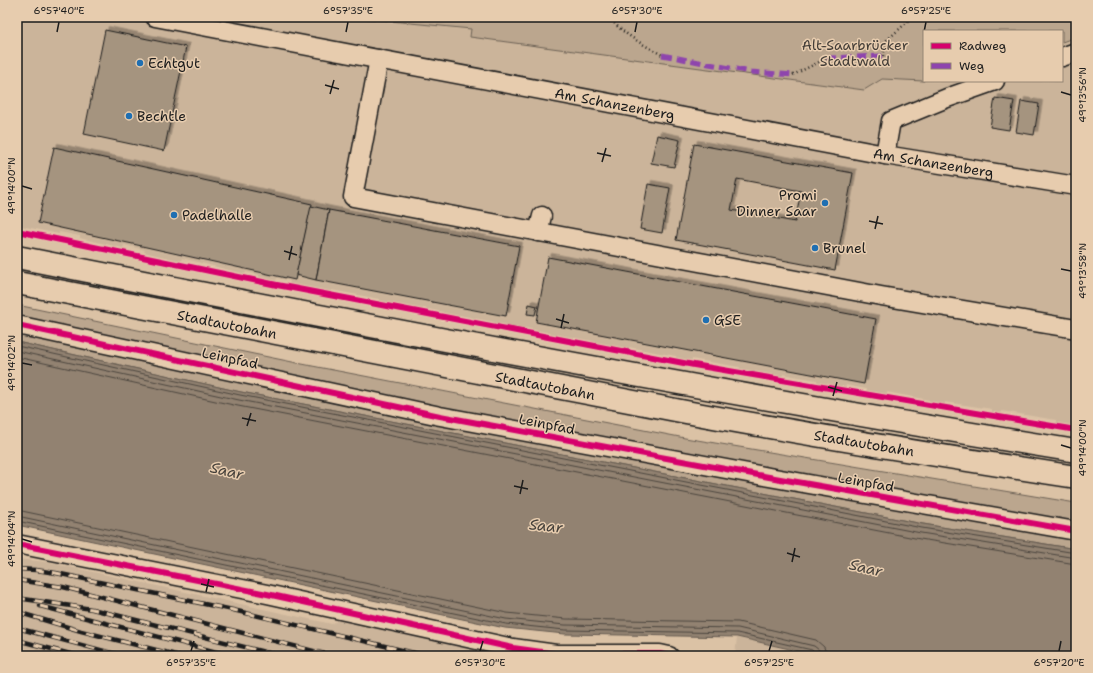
<svg xmlns="http://www.w3.org/2000/svg" width="1093" height="673" font-family="'Shantell Sans',sans-serif">
	<defs>
		<filter id="shadow"><feDropShadow dx="3.5" dy="-3.5" stdDeviation="0" flood-color="#0004"/></filter>
	</defs>
	<rect width="100%" height="100%" fill="#dbc2a5"/>
	<filter id="ink" filterUnits="userSpaceOnUse"><feTurbulence type="fractalNoise" baseFrequency=".025" numOctaves="2"/><feDisplacementMap in="SourceGraphic" scale="8" xChannelSelector="R" yChannelSelector="G"/><feConvolveMatrix kernelMatrix="1 2 1 2 8 2 1 2 1" color-interpolation-filters="sRGB"/></filter>
	<g filter="url(#ink)">
		<!-- built -->
		<g fill="#cbb49a">
			<path d="M17,17h333l121,12 -1,8 394,53 18,-11 65,3 115,-1v-39l14,-5v386l-2,3 -18,-3v-3l-54,-9 -1,3 -9,-2v-3l-47,-7v3l-16,-3v-2l-42,-8 -1,4 -20,-4 1,-3 -21,-4 -1,4 -28,-6v-3l-34,-6 -1,4 -43,-8 1,-3 -48,-8 -1,3 -15,-3v-3l-47,-9 -1,3 -36,-7v-2l-34,-6v2l-9,-2 1,-2 -35,-7 -1,3 -22,-4 1,-3 -34,-7 -1,3 -15,-3v-3l-20,-4 -1,3 -42,-9v-3l-48,-9 -1,3 -42,-9 1,-3 -13,-3 -1,3 -17,-4v-2l-13,-3 -1,2 -63,-16 -1,3 -37,-9 1,-2 -21,-5 -1,3 -43,-10v-2l-21,-4v2l-42,-9z"/>
			<path d="M17,559l30,3 285,62 6,-4 163,36h-484z"/>
			<path d="M737,637l83,19h-85z"/>
		</g>
		<!-- green -->
		<g fill="#bba68e" stroke="#6c6155">
			<path d="M350,17h726v20l-14,5v-11h-138v50l-42,-2 -18,11 -394,-53 1,-8z"/>
			<path d="M17,305l285,59 383,74 391,65v46l-153,-25 -682,-132 -224,-50z"/>
		</g>
		<!-- water -->
		<path fill="#928271" stroke="#63594f" d="M17,342l224,50 682,132 153,25v107h-256l-83,-19 -172,-3 -60,-6 -488,-103z"/>
		<g fill="none" stroke-linecap="round" stroke-linejoin="round">
			<!-- shore -->
			<g stroke="#4b453e" stroke-width="1">
				<path d="M17,346l223,49 682,133 154,25"/>
				<path d="M17,351l222,49 682,133 155,25"/>
				<path d="M17,357l221,49 682,133 156,25"/>
				<path d="M17,510l490,103 59,6 172,3 78,18 8,7 3,9"/>
				<path d="M17,516l489,103 59,6 173,3 76,18 5,4 2,6"/>
				<path d="M17,521l489,103 59,6 172,3 75,17 3,3v3"/>
			</g>
		</g>
		<!-- building -->
		<g fill="#a5947f" stroke="#1c1c1c" fill-rule="evenodd" filter="url(#shadow)">
			<path d="M105,30l81,17 -22,104 -80,-17z"/>
			<path d="M995,98l19,3 -5,29 -19,-3z"/>
			<path d="M1021,101l18,3 -5,31 -18,-3z"/>
			<path d="M657,135l23,5 -6,27 -23,-4z"/>
			<path d="M694,144l159,29 -18,97 -159,-30zM737,179l64,12 -6,31 -64,-12z"/>
			<path d="M54,147l258,57 -17,76 -257,-57z"/>
			<path d="M648,184l22,4 -8,45 -22,-4z"/>
			<path d="M311,206l18,4 -13,70 -20,-5z"/>
			<path d="M329,210l190,36 -13,70 -190,-36z"/>
			<path d="M548,257l328,62 -12,65 -328,-62z"/>
			<path d="M529,304l8,2 -2,9 -8,-1z"/>
		</g>
		<g fill="none" stroke-linecap="round" stroke-linejoin="round">
			<!-- minor casing -->
			<g stroke="#1c1c1c" stroke-width="21">
				<g id="minor">
					<path id="s1" d="M155,17l730,138 191,31"/>
					<path d="M1062,57l14,-5"/>
					<path d="M379,59l-26,138 528,99 195,33"/>
					<path d="M885,155l6,-34 56,-23 48,-17"/>
					<path d="M538,232l4,-16"/>
					<path d="M17,325l423,91 329,61 307,54"/>
					<path d="M17,544l250,50 246,54 43,6h104l9,2"/>
				</g>
			</g>
			<!-- highway casing -->
			<g stroke="#1c1c1c" stroke-width="25">
				<g id="highway">
					<path d="M17,257c352,70 705,137 1059,194"/>
					<path id="s2" d="M17,283c223,44 446,88 669,129 130,24 260,45 390,65"/>
				</g>
			</g>
			<!-- path -->
			<g stroke="#1c1c1c" stroke-width="2.5" stroke-dasharray="1 3" stroke-linecap="butt">
				<path d="M609,17c14,18 34,27 53,38"/>
				<path d="M883,56l4,-16 26,-23"/>
				<path d="M793,75l34,-17"/>
				<path d="M200,268l190,39"/>
			</g>
			<!-- minor -->
			<use href="#minor" stroke="#e7ccae" stroke-width="18"/>
			<!-- highway -->
			<use href="#highway" stroke="#e7ccae" stroke-width="22"/>
			<!-- rail casing -->
			<g stroke="#1c1c1c" stroke-width="4.5">
				<g id="rail">
					<path d="M17,569l19,1 20,3 177,37 194,46"/>
					<path d="M17,580l46,7 270,69"/>
					<path d="M17,598l75,11 189,47"/>
					<path d="M40,606l192,50"/>
					<path d="M17,612l64,19 99,25"/>
					<path d="M17,628l106,28"/>
					<path d="M17,640l61,16"/>
					<path d="M17,651l17,5"/>
				</g>
			</g>
			<!-- rail -->
			<use href="#rail" stroke="#e7ccae" stroke-width="3" stroke-dasharray="9" stroke-linecap="butt"/>
			<!-- quiet -->
			<g stroke="#8e44ad" stroke-width="5" stroke-dasharray="10 5" stroke-linecap="butt">
				<path d="M662,55l89,17 42,3"/>
				<path d="M827,58l56,-2"/>
			</g>
			<!-- cycleway casing -->
			<g stroke="#e7ccae" stroke-width="8">
				<g id="cycleway">
					<path d="M17,231l260,54 417,80 382,65"/>
					<path d="M17,325l423,91 329,61 307,54"/>
					<path d="M17,544l250,50 246,54 43,6h104l9,2"/>
				</g>
			</g>
			<!-- cycleway -->
			<use href="#cycleway" stroke="#d6006c" stroke-width="6"/>
		</g>
	</g>
	<!-- ticks -->
	<path fill="none" stroke="#1c1c1c" stroke-width="1.5" d="M57,32l2,-10M346,32l2,-10M635,32l2,-10M924,32l2,-10M325,85l14,4M1061,92l10,3M330,94l4,-14M597,153l14,3M602,162l4,-14M22,186l10,3M869,221l14,3M875,229l3,-13M284,251l13,4M289,260l3,-14M1061,269l10,2M556,319l13,4M561,328l3,-14M22,363l10,2M828,387l14,4M833,396l4,-14M242,418l14,3M247,426l4,-13M1061,445l10,3M514,486l14,3M520,494l3,-14M22,539l10,3M787,553l13,4M792,562l3,-14M201,584l13,3M206,592l3,-13M191,651l3,-10M480,651l3,-10M769,651l3,-10M1059,651l2,-10"/>
	<!-- markers -->
	<g fill="#1f6fb2" stroke="#e7ccae" stroke-width="1.5">
		<circle cx="140" cy="63" r="4"/>
		<circle cx="129" cy="116" r="4"/>
		<circle cx="825" cy="203" r="4"/>
		<circle cx="174" cy="215" r="4"/>
		<circle cx="815" cy="248" r="4"/>
		<circle cx="706" cy="320" r="4"/>
	</g>
	<g text-anchor="middle" stroke-width="3" stroke-linejoin="round" paint-order="stroke">
		<!-- park labels -->
		<g font-size="14" fill="#443e38" stroke="#e7ccae">
			<text x="855" y="50">Alt-Saarbrücker<tspan x="855" dy="16">Stadtwald</tspan></text>
		</g>
		<!-- poi labels -->
		<g font-size="14" fill="#1c1c1c" stroke="#e7ccae" text-anchor="start">
			<text x="148" y="68">Echtgut</text>
			<text x="137" y="121">Bechtle</text>
			<text x="817" y="200" text-anchor="end">Promi<tspan x="817" dy="16">Dinner Saar</tspan></text>
			<text x="182" y="220">Padelhalle</text>
			<text x="823" y="253">Brunel</text>
			<text x="714" y="325">GSE</text>
		</g>
		<!-- street labels -->
		<g font-size="14" fill="#1c1c1c" stroke="#e7ccae">
			<text dy="5" stroke="none"><textPath href="#s1" startOffset="468">Am Schanzenberg</textPath></text>
			<text dy="5" stroke="none"><textPath href="#s1" startOffset="792">Am Schanzenberg</textPath></text>
			<text dy="5" stroke="none"><textPath href="#s2" startOffset="214">Stadtautobahn</textPath></text>
			<text transform="translate(230 358) rotate(12)" y="5">Leinpfad</text>
			<text dy="5" stroke="none"><textPath href="#s2" startOffset="538">Stadtautobahn</textPath></text>
			<text transform="translate(547 424) rotate(11)" y="5">Leinpfad</text>
			<text dy="5" stroke="none"><textPath href="#s2" startOffset="862">Stadtautobahn</textPath></text>
			<text transform="translate(866 482) rotate(10)" y="5">Leinpfad</text>
		</g>
		<!-- water labels -->
		<g font-size="15" font-style="italic" fill="#45403a" stroke="#e7ccae">
			<text transform="translate(227 471) rotate(13)" y="5">Saar</text>
			<text transform="translate(546 526) rotate(6)" y="5">Saar</text>
			<text transform="translate(866 568) rotate(13)" y="5">Saar</text>
		</g>
	</g>
	<!-- margin -->
	<rect width="1093" height="673" fill="none" stroke="#e7ccae" stroke-width="44"/>
	<!-- legend -->
	<rect x="923" y="30" width="140" height="52" fill="#e7ccae" stroke="#968674"/>
	<rect x="931" y="43" width="20" height="6" fill="#d6006c" stroke="#968674"/>
	<text x="959" y="50" font-size="12" fill="#1c1c1c">Radweg</text>
	<rect x="931" y="63" width="20" height="6" fill="#8e44ad" stroke="#968674"/>
	<text x="959" y="70" font-size="12" fill="#1c1c1c">Weg</text>
	<rect x="22" y="22" width="1049" height="629" fill="none" stroke="#1c1c1c" stroke-width="1.5"/>
	<g font-size="10" text-anchor="middle" fill="#1c1c1c">
		<text x="59" y="14">6°57'40"E</text>
		<text x="348" y="14">6°57'35"E</text>
		<text x="637" y="14">6°57'30"E</text>
		<text x="926" y="14">6°57'25"E</text>
		<text transform="translate(1082 95) rotate(-90)" y="4">49°13'56"N</text>
		<text transform="translate(11 186) rotate(-90)" y="4">49°14'00"N</text>
		<text transform="translate(1082 271) rotate(-90)" y="4">49°13'58"N</text>
		<text transform="translate(11 363) rotate(-90)" y="4">49°14'02"N</text>
		<text transform="translate(1082 448) rotate(-90)" y="4">49°14'00"N</text>
		<text transform="translate(11 539) rotate(-90)" y="4">49°14'04"N</text>
		<text x="191" y="666">6°57'35"E</text>
		<text x="480" y="666">6°57'30"E</text>
		<text x="769" y="666">6°57'25"E</text>
		<text x="1059" y="666">6°57'20"E</text>
	</g>
</svg>
